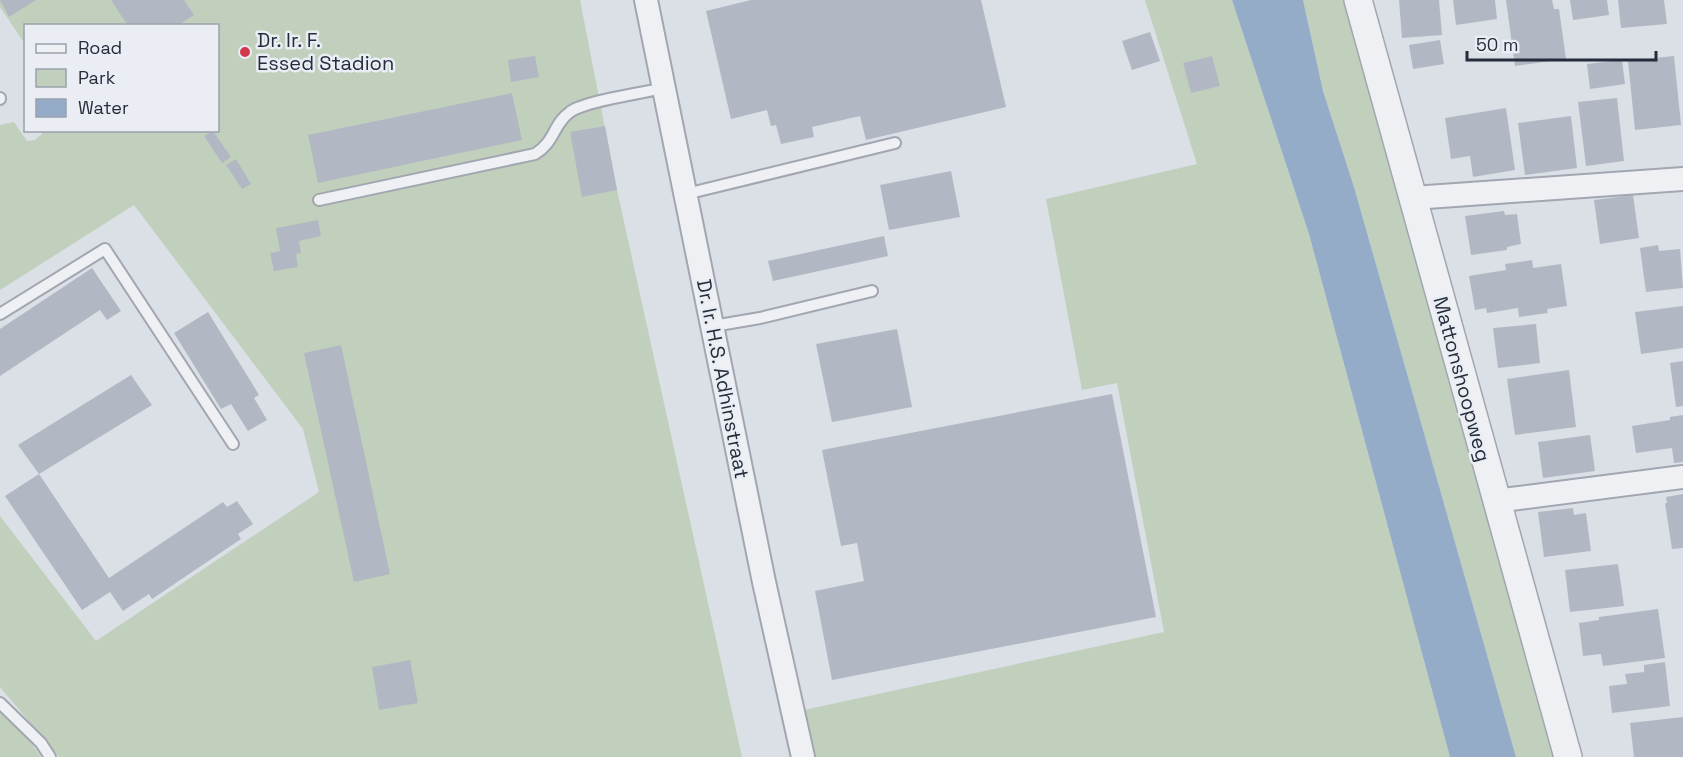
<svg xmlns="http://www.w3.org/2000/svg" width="1683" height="757" font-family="'Space Grotesk',sans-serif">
	<rect width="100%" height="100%" fill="#dbdfe6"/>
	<!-- green -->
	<g fill="#c0d0bc">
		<path d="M0,0h580l37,190 125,567h-683l-59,-70v-171l96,125 223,-149 -16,-63 -169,-224 -134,85v-165l14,-3 13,19 8,-1 7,-6v-3l176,-1v-104h-192l-1,18 -25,-37z"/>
		<path d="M1145,0h87l77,234 141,523h-636l-10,-47 360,-78 -47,-249 -35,7 -36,-191 151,-35z"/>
		<path d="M1303,0h42l106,389 105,368h-40l-162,-570 -31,-96z"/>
		<path d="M0,711l33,34 8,12h-41z"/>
	</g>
	<!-- water -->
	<path fill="#94acc8" d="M1232,0h71l20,91 31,96 162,570h-66l-141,-523z"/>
	<!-- building -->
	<g fill="#b2b8c3">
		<path d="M0,0h36l-27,17z"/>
		<path d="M111,0h73l10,15 -17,11h-49z"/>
		<path d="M751,0h230l25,107 -140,33 -6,-24 -48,11 2,10 -33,7 -5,-19 -5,1 -4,-16 -36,9 -25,-108z"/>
		<path d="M1399,0h40l3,35 -40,3z"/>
		<path d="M1453,0h42l2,19 -41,6z"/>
		<path d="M1506,0h46l2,9h5l7,50 -51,7z"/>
		<path d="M1570,0h37l2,15 -36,5z"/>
		<path d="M1618,0h46l3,24 -46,4z"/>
		<path d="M1150,32l10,29 -28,9 -10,-29z"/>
		<path d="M1440,40l4,24 -31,5 -4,-24z"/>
		<path d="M535,56l4,21 -28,5 -3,-22z"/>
		<path d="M1212,56l8,30 -29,7 -8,-30z"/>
		<path d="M1674,56l7,69 -46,5 -7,-69z"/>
		<path d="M1622,60l3,24 -35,5 -3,-25z"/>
		<path d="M512,93l10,47 -204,43 -10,-48z"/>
		<path d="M1617,98l7,63 -38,5 -8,-64z"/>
		<path d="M1506,108l9,62 -42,7 -3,-21 -19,3 -6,-41z"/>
		<path d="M1571,116l6,52 -52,7 -7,-52z"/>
		<path d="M605,126l12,64 -35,7 -12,-65z"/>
		<path d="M213,131l18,26 -9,6 -18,-27z"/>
		<path d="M236,159l15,25 -9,5 -16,-24z"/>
		<path d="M951,171l9,46 -71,13 -9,-45z"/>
		<path d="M1633,195l6,43 -39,6 -6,-44z"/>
		<path d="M1504,211l1,4 12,-1 4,30 -14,3v3l-36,5 -6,-39z"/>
		<path d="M318,220l3,16 -22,5 2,12 -5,1 2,13 -24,4 -4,-18 10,-2 -4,-23z"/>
		<path d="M884,236l4,20 -115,25 -5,-20z"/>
		<path d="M1658,245l1,6 21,-2 3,39 -37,4 -6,-44z"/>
		<path d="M1532,260l1,8 28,-4 6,42 -20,3 1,4 -29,4 -1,-9 -31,5 -1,-5 -11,2 -6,-34 37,-6 -1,-6z"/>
		<path d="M92,268l29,43 -14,9 -7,-10 -100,66v-47z"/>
		<path d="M1683,306v42l-42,6 -6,-42z"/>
		<path d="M208,312l51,83 -5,3 13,22 -19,11 -17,-27 -10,5 -47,-76z"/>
		<path d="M1536,324l4,39 -42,5 -5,-40z"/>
		<path d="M897,329l15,78 -80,15 -16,-78z"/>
		<path d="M341,345l49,229 -36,8 -50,-229z"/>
		<path d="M1683,361v45l-7,1 -6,-44z"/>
		<path d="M1569,370l7,57 -61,8 -8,-56z"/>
		<path d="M131,375l21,30 -113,69 -21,-29z"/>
		<path d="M1112,394l44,223 -324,63 -17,-89 49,-10 -7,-38 -16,3 -19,-96z"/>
		<path d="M1683,415v47l-9,1 -2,-15 -36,5 -4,-27 38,-6v-3z"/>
		<path d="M1590,435l5,36 -52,7 -5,-36z"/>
		<path d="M39,474l70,104 114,-76 4,5 10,-6 16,23 -15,10 3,5 -89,60 -3,-5 -26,17 -13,-19 -28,18 -77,-114z"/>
		<path d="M1683,494v54l-11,1 -7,-46h2l-1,-6z"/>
		<path d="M1573,508l1,7 12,-2 5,38 -47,6 -6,-45z"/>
		<path d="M1618,564l6,42 -54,6 -5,-42z"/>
		<path d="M1658,609l7,49 -62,8 -2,-12 -18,2 -4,-33 20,-3v-3z"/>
		<path d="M410,660l8,43 -39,7 -7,-43z"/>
		<path d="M1665,662l5,44 -58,7 -3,-27 18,-2 -2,-10 19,-2v-7z"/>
		<path d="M1683,717v40h-49l-4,-34z"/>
	</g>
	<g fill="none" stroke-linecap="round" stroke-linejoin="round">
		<!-- service casing -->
		<g stroke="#a1a6b0" stroke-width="14">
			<g id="service">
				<path d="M0,98v1"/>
				<path d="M686,194l209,-51"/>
				<path d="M319,200l216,-46c20,-12 18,-30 35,-42 14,-11 73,-19 94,-24"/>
				<path d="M0,314l105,-65 128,195"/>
				<path d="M713,326l47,-8 112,-27"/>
				<path d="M0,703l41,40 9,14"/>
			</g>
		</g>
		<!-- minor casing -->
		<g stroke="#a1a6b0" stroke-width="26">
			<g id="minor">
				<path d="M646,0l118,582 39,175"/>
				<path d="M1413,198l270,-19"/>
				<path d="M1495,501l188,-24"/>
			</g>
		</g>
		<!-- tertiary casing -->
		<g stroke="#a1a6b0" stroke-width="30">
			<path id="tertiary" d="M1358,0l210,757"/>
		</g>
		<!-- service -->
		<use href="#service" stroke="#eef0f4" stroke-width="10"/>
		<!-- minor -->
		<use href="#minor" stroke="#eef0f4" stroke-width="22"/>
		<!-- tertiary -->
		<use href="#tertiary" stroke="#eef0f4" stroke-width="27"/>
	</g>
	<!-- markers -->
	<circle fill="#d2394d" stroke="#eaeef4" stroke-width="2" cx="245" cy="52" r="6"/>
	<g text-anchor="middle" stroke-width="5" stroke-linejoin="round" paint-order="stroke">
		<!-- poi labels -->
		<g font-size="20" fill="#252d3c" stroke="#eaeef4" text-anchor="start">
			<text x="257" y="47">Dr. Ir. F.<tspan x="257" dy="23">Essed Stadion</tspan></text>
		</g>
		<!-- street labels -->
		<g font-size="20" fill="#252d3c" stroke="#eaeef4">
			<text transform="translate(723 379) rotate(79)" y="7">Dr. Ir. H.S. Adhinstraat</text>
			<text transform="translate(1462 379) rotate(75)" y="7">Mattonshoopweg</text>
		</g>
	</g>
	<!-- legend -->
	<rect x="24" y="24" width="195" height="108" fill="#eaeef4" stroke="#9ba1aa" stroke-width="1.5"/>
	<rect x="36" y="44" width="30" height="9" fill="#eef0f4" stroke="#9ba1aa" stroke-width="1.5"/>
	<text x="78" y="54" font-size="18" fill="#252d3c">Road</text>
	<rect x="36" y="69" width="30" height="18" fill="#c0d0bc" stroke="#9ba1aa" stroke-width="1.5"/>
	<text x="78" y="84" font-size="18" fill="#252d3c">Park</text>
	<rect x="36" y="99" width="30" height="18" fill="#94acc8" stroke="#9ba1aa" stroke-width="1.5"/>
	<text x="78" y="114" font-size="18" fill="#252d3c">Water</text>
	<!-- scale -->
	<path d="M1467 51v9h189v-9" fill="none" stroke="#252d3c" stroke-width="3"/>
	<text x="1476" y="51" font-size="18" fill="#252d3c" stroke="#eaeef4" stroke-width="4.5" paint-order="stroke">50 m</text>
</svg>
